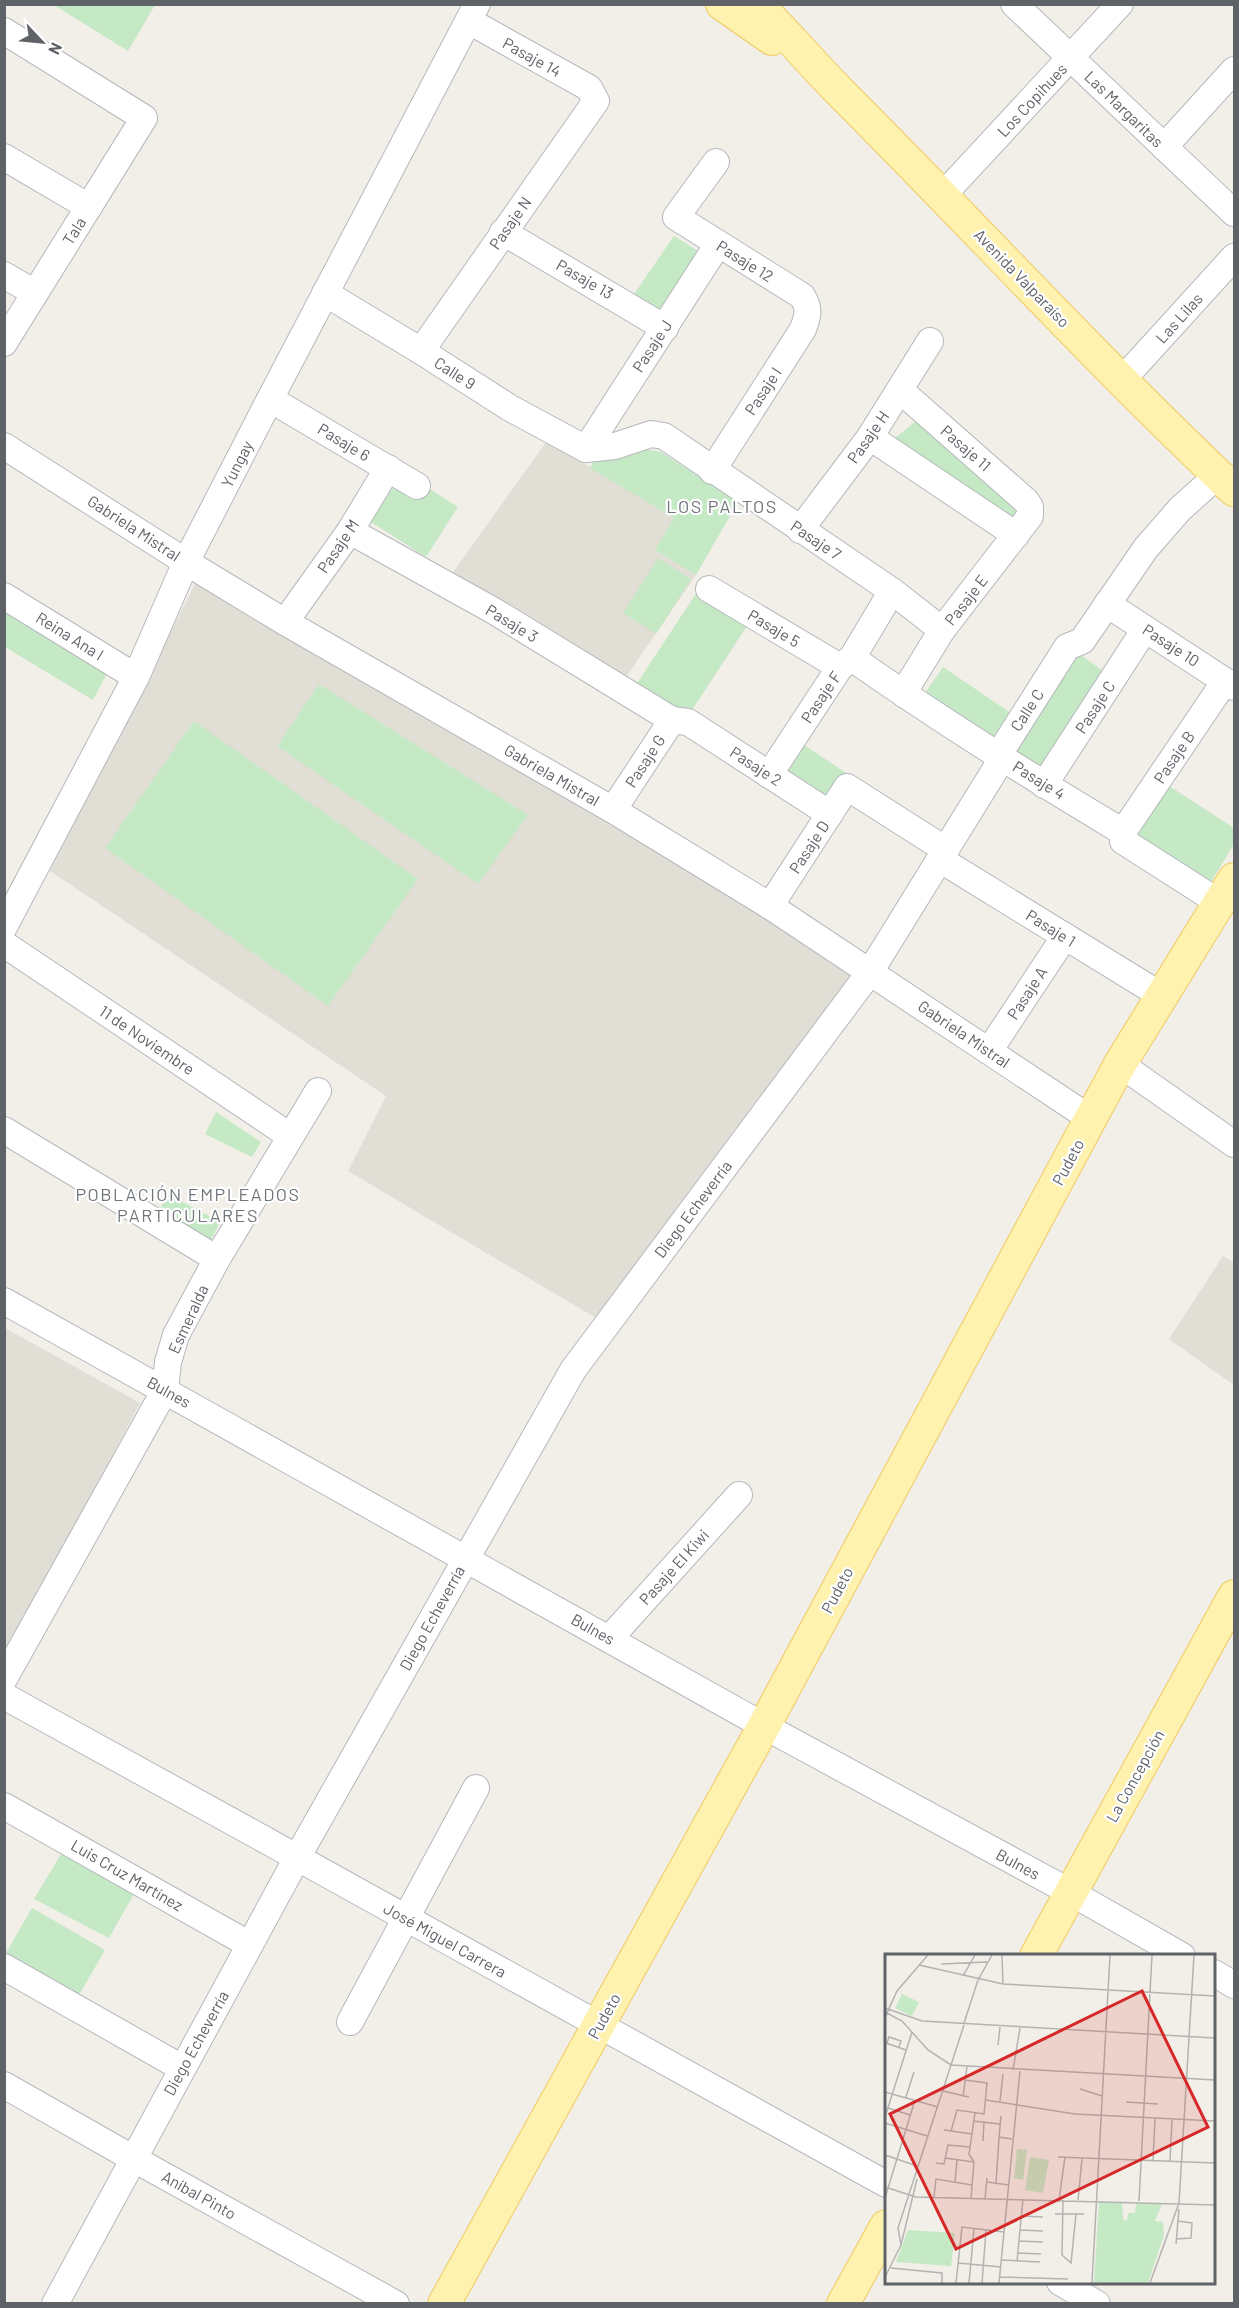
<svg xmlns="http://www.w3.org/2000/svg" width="1239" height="2308" font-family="Barlow,sans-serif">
	<rect width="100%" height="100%" fill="#f1efe8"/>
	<!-- education -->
	<g fill="#e1ded6">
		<path d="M547,441l127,77 -19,32 41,25 -74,108 -171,-108z"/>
		<path d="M197,580l661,392 -262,346 -248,-147 38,-75 -336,-225z"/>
		<path d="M1223,1256l11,7v122l-65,-46z"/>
		<path d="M5,1328l135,75 -135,258z"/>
	</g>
	<!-- green -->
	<g fill="#c5e8c5">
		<path d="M54,5h101l-27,46z"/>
		<path d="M674,236l29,18 -42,65 -31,-19z"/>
		<path d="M923,415l97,83 -6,31 -126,-85z"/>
		<path d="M645,449l16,3 77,50 -42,73 -41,-25 19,-32 -84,-50 6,-11z"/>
		<path d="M403,472l55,35 -32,50 -55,-35z"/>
		<path d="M658,558l33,21 -35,55 -33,-21z"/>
		<path d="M699,589l50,34 -57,87 -15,1 -41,-26z"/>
		<path d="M4,610l103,63 -14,27 -88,-53z"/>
		<path d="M1071,648l39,28 -65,103 -39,-28z"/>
		<path d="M943,667l72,49 -18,28 -74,-48z"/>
		<path d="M319,684l209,131 -50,69 -201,-138z"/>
		<path d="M194,721l224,158 -90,127 -223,-158z"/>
		<path d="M801,743l134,89 -98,-36 -7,9 -50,-30z"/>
		<path d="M1166,784l68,44v16l-28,46 -79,-50z"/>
		<path d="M216,1112l45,30 -9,15 -47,-23z"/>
		<path d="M168,1194l52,28 -9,18 -52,-30z"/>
		<path d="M63,1851l72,41 -26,46 -75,-39z"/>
		<path d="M32,1908l73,42 -26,45 -73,-42z"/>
	</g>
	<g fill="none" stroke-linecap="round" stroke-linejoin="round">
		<!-- minor casing -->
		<g stroke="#b5b8bc" stroke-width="28">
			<g id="minor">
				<path d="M1014,4l220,209"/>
				<path d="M4,31l140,87 -140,225"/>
				<path d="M1164,147l70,-77"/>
				<path d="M4,157l85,50"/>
				<path d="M943,195l177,-191"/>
				<path d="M503,232l162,96"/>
				<path d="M4,275l31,18"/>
				<path d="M325,293l96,58 89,57 76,41"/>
				<path d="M421,351l175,-250 -7,-13 -120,-67"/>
				<path d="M1123,379l111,-122"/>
				<path d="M900,390l126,111 4,6v9l-88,114 -35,57 -2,8"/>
				<path d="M270,399l147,87"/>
				<path d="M870,437l146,98"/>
				<path d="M4,446l182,116 99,60 328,188 157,96 321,213"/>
				<path d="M586,449l29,-3 36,-12 13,2 228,155 50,39"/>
				<path d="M586,449l132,-205"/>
				<path d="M712,471l91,-142c5,-13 7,-21 -1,-33l-126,-79 40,-55"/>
				<path d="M800,530l70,-93 60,-96"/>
				<path d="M350,531l144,80 178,109"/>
				<path d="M709,589l131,78"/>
				<path d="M4,596l132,81"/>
				<path d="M1107,604l127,83"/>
				<path d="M285,622l65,-91 38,-63"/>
				<path d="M852,658c88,62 179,119 271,174"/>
				<path d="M769,775l71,-108 12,-9 40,-67"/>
				<path d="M1044,785l101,-156"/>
				<path d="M613,810l59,-90 16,2 142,92"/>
				<path d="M1123,832l102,-151"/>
				<path d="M1123,832v9l97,62"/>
				<path d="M941,860l221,136"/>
				<path d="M770,906l77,-119 99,63"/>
				<path d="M4,927l132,-250 50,-115 84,-163 207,-395"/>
				<path d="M4,944l286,192"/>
				<path d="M989,1051l76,-115"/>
				<path d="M1120,1064l114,80"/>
				<path d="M4,1130l213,129"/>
				<path d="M4,1301l760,425 306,166 112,64"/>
				<path d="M609,1639l130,-144"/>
				<path d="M4,1679l161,-289 3,-28 8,-27 41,-76 101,-168"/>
				<path d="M4,1696c295,161 588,327 882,488"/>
				<path d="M4,1806l246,139"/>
				<path d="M4,1967l178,101"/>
				<path d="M1214,1973l20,12"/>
				<path d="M350,2022l126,-234"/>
				<path d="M4,2085l130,74 262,145"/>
				<path d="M1060,2282l37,22"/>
				<path d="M55,2304l243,-448 275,-486 297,-398 133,-215v-9l64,-101 15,-6 64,-93 34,-39 38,-34"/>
			</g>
		</g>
		<!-- major casing -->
		<g stroke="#f2c960" stroke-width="34">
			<g id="major">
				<path d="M722,4l50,35"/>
				<path d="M756,4c30,28 56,60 85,89 132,132 258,270 393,397"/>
				<path d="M1036,1956l198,-360"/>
				<path d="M444,2304l320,-578 356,-662 114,-185"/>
				<path d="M843,2304l43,-78"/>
			</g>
		</g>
		<!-- minor -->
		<use href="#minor" stroke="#fff" stroke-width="26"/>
		<!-- major -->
		<use href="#major" stroke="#fff2af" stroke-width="32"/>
	</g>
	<g text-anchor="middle" stroke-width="4.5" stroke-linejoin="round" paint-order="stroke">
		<!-- street labels -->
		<g font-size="16" fill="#5f6368" stroke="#fff">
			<text transform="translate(532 57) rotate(29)" y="6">Pasaje 14</text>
			<text transform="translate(1032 100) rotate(-47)" y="6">Los Copihues</text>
			<text transform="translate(1124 109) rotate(44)" y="6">Las Margaritas</text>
			<text transform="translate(510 223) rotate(-55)" y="6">Pasaje N</text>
			<text transform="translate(74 231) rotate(-58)" y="6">Tala</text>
			<text transform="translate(745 261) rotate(32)" y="6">Pasaje 12</text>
			<text transform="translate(1022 278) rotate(46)" y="6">Avenida Valparaíso</text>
			<text transform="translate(585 279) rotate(30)" y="6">Pasaje 13</text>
			<text transform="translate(1179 318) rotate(-48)" y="6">Las Lilas</text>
			<text transform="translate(652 346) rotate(-57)" y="6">Pasaje J</text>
			<text transform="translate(455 373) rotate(33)" y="6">Calle 9</text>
			<text transform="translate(763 391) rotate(-57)" y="6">Pasaje I</text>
			<text transform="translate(868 437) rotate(-55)" y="6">Pasaje H</text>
			<text transform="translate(344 442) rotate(31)" y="6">Pasaje 6</text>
			<text transform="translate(966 448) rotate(41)" y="6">Pasaje 11</text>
			<text transform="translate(237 464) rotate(-63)" y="6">Yungay</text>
			<text transform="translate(134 528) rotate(33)" y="6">Gabriela Mistral</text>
			<text transform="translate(816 540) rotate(34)" y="6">Pasaje 7</text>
			<text transform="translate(338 546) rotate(-56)" y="6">Pasaje M</text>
			<text transform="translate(966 600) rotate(-52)" y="6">Pasaje E</text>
			<text transform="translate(512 623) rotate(31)" y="6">Pasaje 3</text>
			<text transform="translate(774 628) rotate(31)" y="6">Pasaje 5</text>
			<text transform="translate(70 636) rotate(32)" y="6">Reina Ana I</text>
			<text transform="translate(1171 645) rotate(33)" y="6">Pasaje 10</text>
			<text transform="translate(821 697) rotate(-56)" y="6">Pasaje F</text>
			<text transform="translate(1095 707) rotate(-57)" y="6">Pasaje C</text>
			<text transform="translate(1027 710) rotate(-57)" y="6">Calle C</text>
			<text transform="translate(1174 757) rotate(-56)" y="6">Pasaje B</text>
			<text transform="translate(645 761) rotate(-57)" y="6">Pasaje G</text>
			<text transform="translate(756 766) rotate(33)" y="6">Pasaje 2</text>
			<text transform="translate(552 775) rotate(30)" y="6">Gabriela Mistral</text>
			<text transform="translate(1039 780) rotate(32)" y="6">Pasaje 4</text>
			<text transform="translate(809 847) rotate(-57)" y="6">Pasaje D</text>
			<text transform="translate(1051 928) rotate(32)" y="6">Pasaje 1</text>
			<text transform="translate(1027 993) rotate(-57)" y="6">Pasaje A</text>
			<text transform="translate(964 1034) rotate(34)" y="6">Gabriela Mistral</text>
			<text transform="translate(147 1040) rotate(34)" y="6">11 de Noviembre</text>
			<text transform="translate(1068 1162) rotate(-62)" y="6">Pudeto</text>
			<text transform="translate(693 1209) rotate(-53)" y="6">Diego Echeverría</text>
			<text transform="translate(188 1319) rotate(-65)" y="6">Esmeralda</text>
			<text transform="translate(169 1392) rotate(29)" y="6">Bulnes</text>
			<text transform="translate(674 1567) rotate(-48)" y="6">Pasaje El Kiwi</text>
			<text transform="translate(837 1590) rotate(-62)" y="6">Pudeto</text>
			<text transform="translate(432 1618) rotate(-61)" y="6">Diego Echeverría</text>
			<text transform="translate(593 1629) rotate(29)" y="6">Bulnes</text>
			<text transform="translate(1135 1776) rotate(-61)" y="6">La Concepción</text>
			<text transform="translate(1018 1864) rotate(28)" y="6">Bulnes</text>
			<text transform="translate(127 1875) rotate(30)" y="6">Luis Cruz Martínez</text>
			<text transform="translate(445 1940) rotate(29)" y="6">José Miguel Carrera</text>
			<text transform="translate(604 2016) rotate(-61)" y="6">Pudeto</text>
			<text transform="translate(196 2043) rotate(-61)" y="6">Diego Echeverría</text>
			<text transform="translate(199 2195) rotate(29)" y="6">Aníbal Pinto</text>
		</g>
		<!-- neighbourhood labels -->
		<g font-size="18" letter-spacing="1.5" fill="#70757a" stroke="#fff">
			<text x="722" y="513">LOS PALTOS</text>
			<text x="188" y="1201">POBLACIÓN EMPLEADOS<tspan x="188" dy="21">PARTICULARES</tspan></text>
		</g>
	</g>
	<!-- overview -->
	<g transform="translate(885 1954)">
		<rect width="330" height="330" fill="#f1efe8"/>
		<path d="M17,40l17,8 -7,14 -17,-8zM132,195l10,1 -4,30 -9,-2zM145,203l19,3 -6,33 -18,-3zM214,248l23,1 1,16 4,2 1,-8h7l1,-10 26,1 -7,17 8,1 1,13 -16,48h-54zM23,276l47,3 -4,33 -55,-4z" fill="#c5e8c5"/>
		<path fill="none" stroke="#b3b3b1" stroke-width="1.5" d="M117,1l1,29M56,10l46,-2M34,11l84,19 212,12M78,22l12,-21M0,54l37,13 293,17M0,58l17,9 26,29 23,15 264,15M0,63l12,-26 31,-36M79,69l14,-43 14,-25M1,89l20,7M2,89l2,-6 12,4 -2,6M113,91l2,-18M128,116l7,-42M195,135l22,7M58,137l26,6M0,138l53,15M21,143l8,-25M78,143l4,-31M101,146l89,14 140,7M115,147l3,-27M241,148l32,2M3,154l22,7M116,162l-2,21 13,2M0,163l27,-85M88,167l27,3M0,169l42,13M59,176l28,4M66,177l6,-21 27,4 3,-31 -22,-3M98,187l1,-19M0,201l32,11M173,203l157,6M60,204l29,4M268,206l2,-41M285,207l2,-41M89,208l-5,-8 6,-41M51,209l8,1 4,-19 22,2M70,228l2,-22M102,228l22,3M111,229l3,-45M0,233l31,10 299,8M49,243l2,-18 36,6M0,244l30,-98M86,244l3,-36M100,245l2,-21M174,246l6,-43M178,246l-1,55 9,8 5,-49M193,246l4,-41M254,247l13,-246M170,260h29M136,262l22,1M135,276l23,1M291,285l15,-1 1,-15 -14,-2M134,287l24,1M291,290l3,-35M16,291l-3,-17 66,-203M132,299l24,1M116,306l39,2M132,307l6,-62M73,309l43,4M6,314l51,5v10M0,323l16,-32 16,-66M115,323l68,2M71,329l6,-56 42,5M84,329l5,-54M97,329l4,-53M114,329l21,-212M207,329l18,-328M265,329l29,-80 15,-248"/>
		<path fill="#d62828" fill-opacity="0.15" stroke="#d62828" stroke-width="3" d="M257,37l66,136 -252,122 -66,-135z"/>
		<rect width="330" height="330" fill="none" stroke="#5f6368" stroke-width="3"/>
	</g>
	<!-- border -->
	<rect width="1239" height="2308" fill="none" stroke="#5f6368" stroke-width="12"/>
	<!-- north arrow -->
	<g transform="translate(42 42) rotate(116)" stroke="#ffffff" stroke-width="4.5" paint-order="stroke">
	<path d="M0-4.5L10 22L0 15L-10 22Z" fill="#5f6368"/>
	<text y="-9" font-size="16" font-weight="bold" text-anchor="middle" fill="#5f6368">N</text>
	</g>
</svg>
